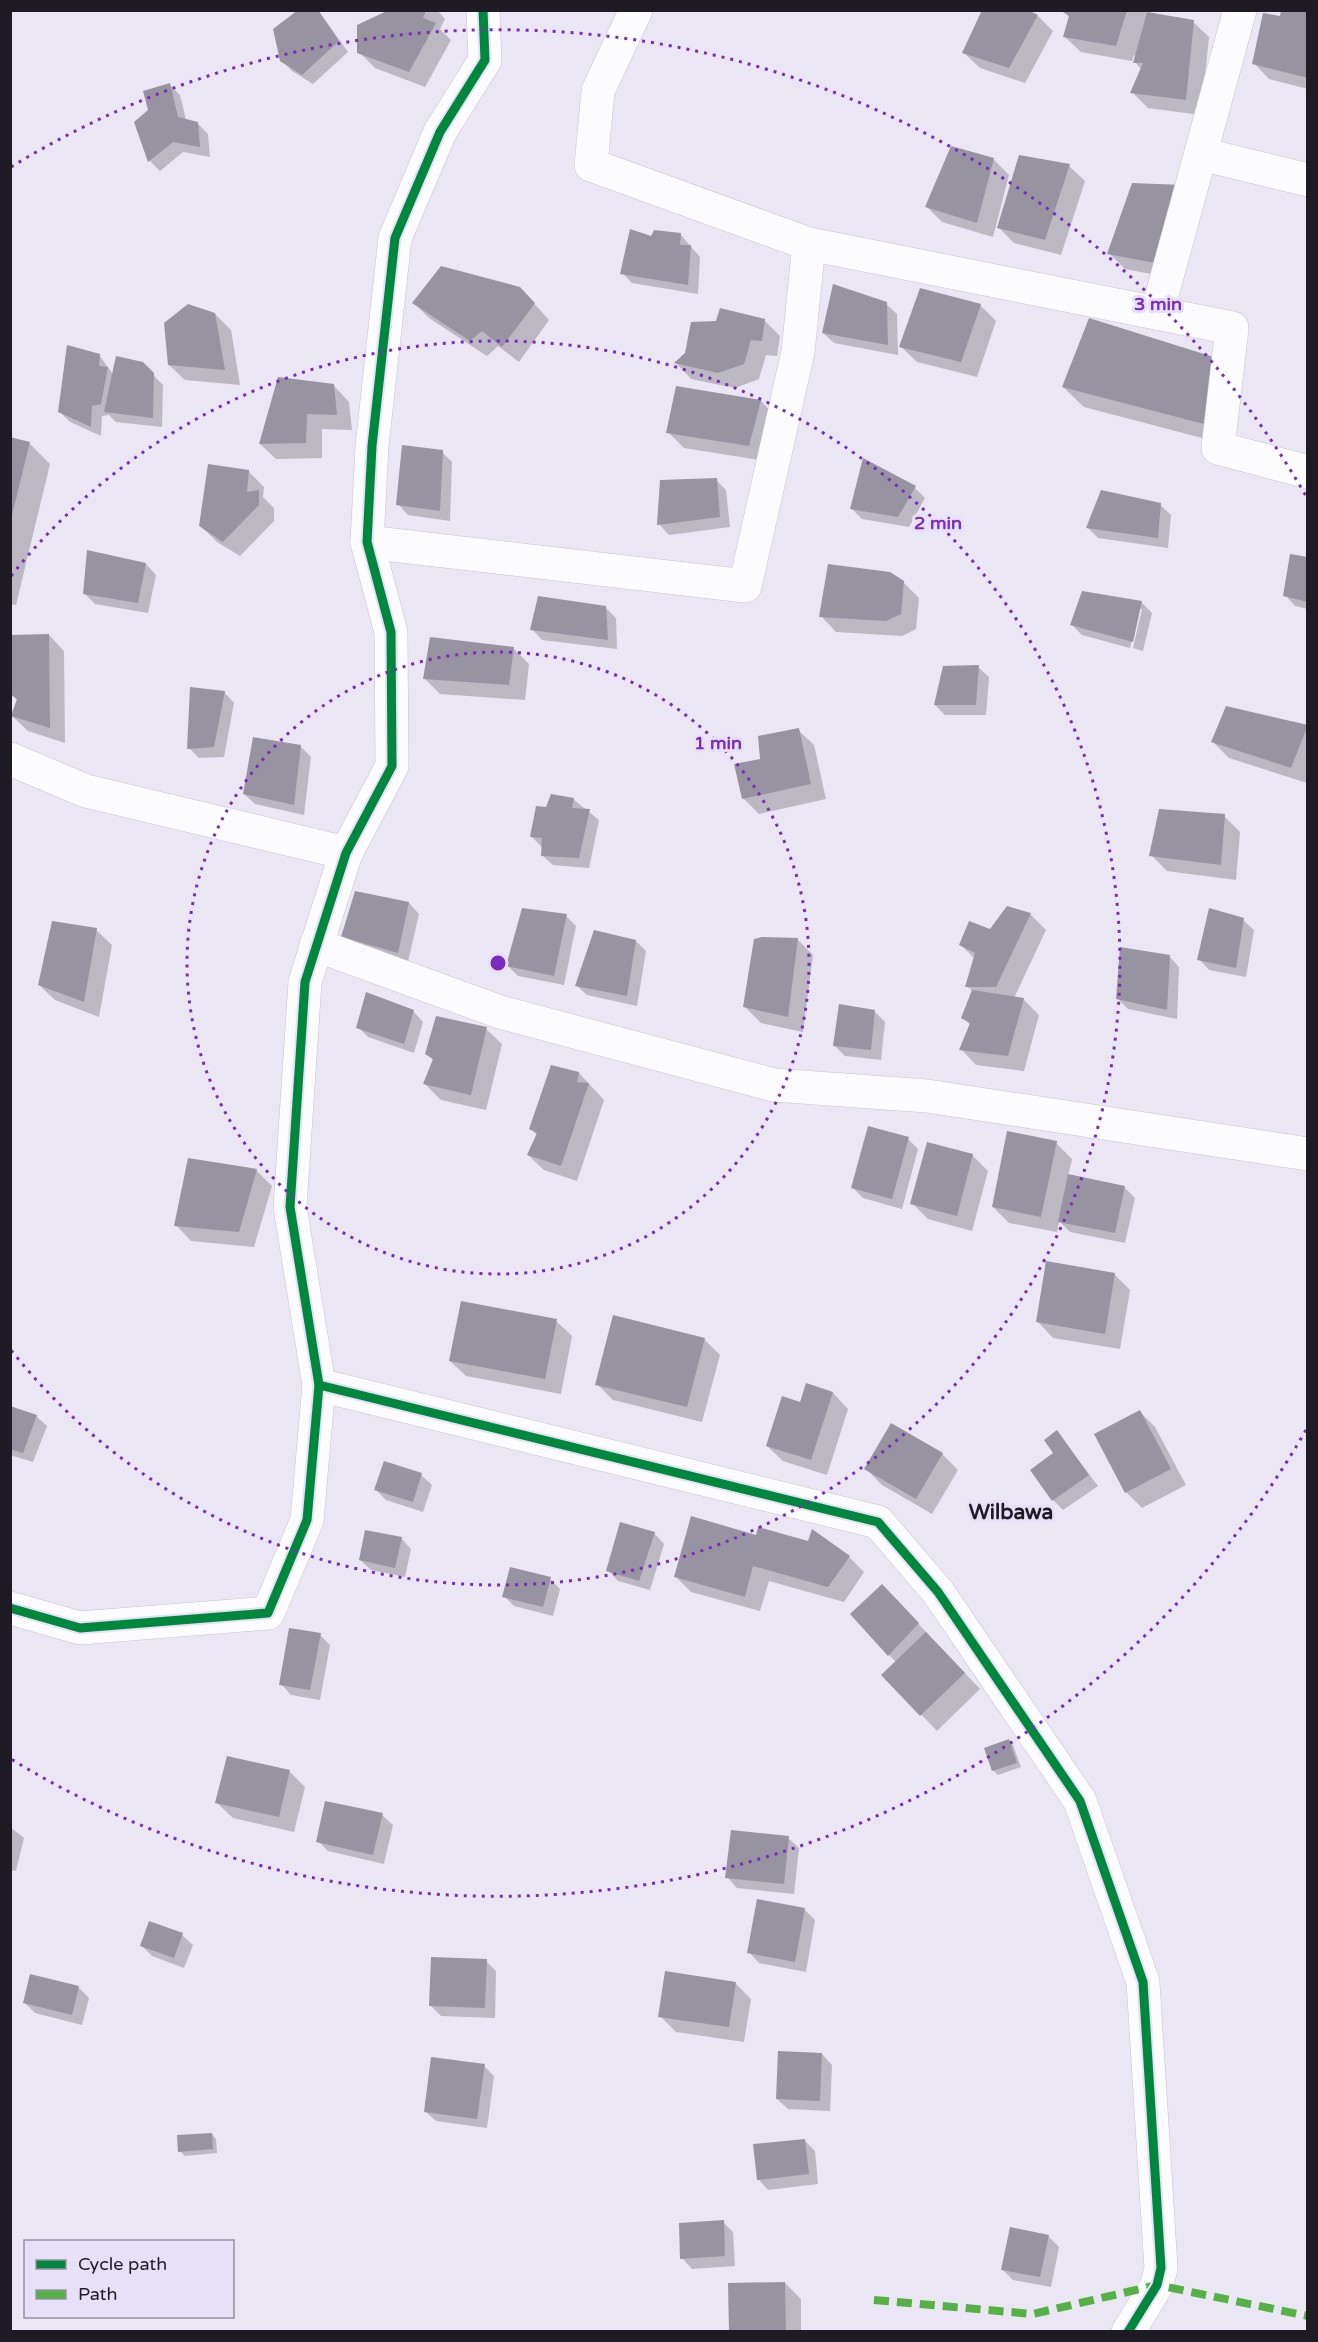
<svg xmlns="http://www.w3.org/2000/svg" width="1318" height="2342" font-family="'Varela Round',sans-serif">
	<rect width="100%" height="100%" fill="#eae6f3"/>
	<!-- shadow -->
	<g fill="#0003">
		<path d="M318,10l30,42 -35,32 -21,-13 -11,-11z"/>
		<path d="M392,10h45l8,9 -5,10 11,11 -26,47 -50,-19 -16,-16z"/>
		<path d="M1064,10h83l-1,3 47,9 16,15 -8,78 -53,-7 -16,-16 10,-22 -7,-8 1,-6 -2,-1 -2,6 -51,-9 -16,-15 5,-19z"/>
		<path d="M1308,10v79l-39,-10 -15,-16 27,-45z"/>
		<path d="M1038,16l15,15 -28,52 -45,-15 -16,-15z"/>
		<path d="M169,84l11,11 6,25 12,4 10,10 2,23 -27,-5 -23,19 -10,-10 -14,-39 14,-11z"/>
		<path d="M952,148l42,12 15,15 -16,62 -51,-15 -15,-15z"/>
		<path d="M1069,166l16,15 -24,74 -47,-12 -16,-16z"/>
		<path d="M1133,185l44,94 -52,-10 -16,-16z"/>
		<path d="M680,234l20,23 -2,37 -66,-11 -10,-10 29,-35z"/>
		<path d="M520,288l29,32 -30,42 -21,-16 -11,10 -58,-38 -15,-15z"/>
		<path d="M886,304l11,10 1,41 -64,-12 -11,-10z"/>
		<path d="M980,305l16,16 -19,56 -60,-15 -16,-15z"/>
		<path d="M215,314l16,16 9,55 -55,-5 -16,-15z"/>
		<path d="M764,320l16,16 -3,20 -11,-1 -7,24 -24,9 -44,-9 -15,-16z"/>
		<path d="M99,355l14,19 29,-10 21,21 -1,42 -46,-5 -7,-7 -7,1 -1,20 -31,-14 -11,-11z"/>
		<path d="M1219,360l6,84 -141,-37 -21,-20z"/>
		<path d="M334,386l15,16 3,28 -30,-1v29l-46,1 -16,-15z"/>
		<path d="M761,401l15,16 -11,44 -81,-13 -16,-16z"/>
		<path d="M10,438l19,5 21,21 -34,141 -6,-1z"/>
		<path d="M442,452l10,10 -2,59 -42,-6 -10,-11z"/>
		<path d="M248,471l16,16 -1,10 11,11v13l-34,35 -23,-14 -16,-16z"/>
		<path d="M716,480l10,10 4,37 -61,8 -10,-11z"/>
		<path d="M915,488l10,10 -16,29 -47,-8 -11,-11z"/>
		<path d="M1160,505l11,10 -3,33 -70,-10 -10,-10z"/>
		<path d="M1308,558v51l-13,-3 -10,-11z"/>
		<path d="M146,564l10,11 -8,38 -53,-9 -11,-11z"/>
		<path d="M903,582l16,16 -3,31 -14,7 -66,-4 -15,-16z"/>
		<path d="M1083,593l59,10 10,10 -9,38 -10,-3 9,-39h-3l-9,39 -48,-13 -10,-10z"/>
		<path d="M606,608l10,10 1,31 -75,-9 -10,-11z"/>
		<path d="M49,635l15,16 1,92 -37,-12 -16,-15 6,-15 -8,-8z"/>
		<path d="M513,648l16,16 -4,36 -85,-6 -15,-15z"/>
		<path d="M978,667l11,10 -3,38h-41l-10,-10z"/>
		<path d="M224,692l10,11 -10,54 -25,1 -10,-10z"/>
		<path d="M1227,708l81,19 -1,56 -78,-25 -16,-16z"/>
		<path d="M798,730l16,15 12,54 -67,15 -16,-16 19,-38z"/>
		<path d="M300,746l11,11 -7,58 -49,-11 -11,-10z"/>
		<path d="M573,799l26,21 -10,48 -36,-3 -11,-10 1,-7 -11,-11 15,-28z"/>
		<path d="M1224,816l16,16 -4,48 -69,-9 -16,-16z"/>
		<path d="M409,903l10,11 -11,48 -55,-15 -10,-11z"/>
		<path d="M1030,914l16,16 -32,68 9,1 16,16 -15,56 -48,-6 -15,-16 9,-24 -7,-8 10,-25 -6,-6 8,-27 -14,-14z"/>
		<path d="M566,916l10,10 -12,59 -46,-9 -10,-10z"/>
		<path d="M1243,920l11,10 -8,47 -37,-7 -10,-11z"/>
		<path d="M96,930l16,15 -13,72 -44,-17 -16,-15z"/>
		<path d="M797,939l16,16 -10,77 -42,-9 -16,-16z"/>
		<path d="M636,941l10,10 -9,55 -50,-11 -11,-10z"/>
		<path d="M1169,956l10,11 -2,52 -49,-10 -10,-10z"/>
		<path d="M413,1011l10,11 -9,31 -46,-16 -10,-10z"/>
		<path d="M875,1012l10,10 -4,38 -36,-4 -10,-10z"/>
		<path d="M486,1029l16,15 -16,66 -45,-10 -16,-16 9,-23 -7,-7z"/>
		<path d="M552,1067l27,6 25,27 -27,81 -33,-11 -16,-15 9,-20 -6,-6z"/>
		<path d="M908,1139l10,10 -16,60 -39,-11 -10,-10z"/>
		<path d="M1056,1143l16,16 -4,17 56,11 11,11 -10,45 -55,-11 -11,-11 -2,11 -48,-9 -16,-16z"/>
		<path d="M972,1155l16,16 -16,60 -44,-12 -16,-16z"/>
		<path d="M256,1170l16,16 -18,61 -63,-6 -15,-16z"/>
		<path d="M1114,1274l16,16 -10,59 -67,-11 -15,-16z"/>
		<path d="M556,1321l16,15 -11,58 -95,-18 -16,-15z"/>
		<path d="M704,1339l16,16 -18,67 -89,-22 -16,-16z"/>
		<path d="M807,1385l26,8 15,16 -21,66 -44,-14 -16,-15 34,-42z"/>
		<path d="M10,1408l26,8 11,10 -14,36 -23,-7z"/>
		<path d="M1140,1412l15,15 31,58 -44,23 -16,-16z"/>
		<path d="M1057,1432l41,54 -35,24 -10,-10z"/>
		<path d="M942,1454l16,16 -26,44 -50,-29 -16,-16z"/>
		<path d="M421,1475l11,10 -9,27 -37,-12 -11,-11z"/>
		<path d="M654,1533l10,11 -14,46 -32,-9 -10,-11z"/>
		<path d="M757,1537l92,20 15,15 -20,30 -75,-21 -9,30 -69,-19 -16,-16z"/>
		<path d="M401,1538l10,11 -6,28 -34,-7 -11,-10z"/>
		<path d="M550,1579l10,10 -7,27 -39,-10 -10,-10z"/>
		<path d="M892,1596l88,93 -43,42 -54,-56 13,-13 -7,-7z"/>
		<path d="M320,1635l10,10 -10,55 -29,-5 -10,-11z"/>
		<path d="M1008,1740l5,5 8,22 -23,8 -5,-5z"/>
		<path d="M289,1771l16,16 -11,45 -61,-14 -16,-15z"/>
		<path d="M382,1815l11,10 -9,39 -56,-13 -10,-10z"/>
		<path d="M10,1827l14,11 -8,33 -6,-1z"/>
		<path d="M788,1838l11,10 -5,46 -57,-6 -10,-11z"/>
		<path d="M759,1901l46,9 10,10 -9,52 -47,-9 -10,-11z"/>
		<path d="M182,1935l11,10 -9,23 -32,-12 -10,-10z"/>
		<path d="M486,1961l10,10 -1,47 -54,-2 -10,-10z"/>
		<path d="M32,1976l47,12 10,10 -7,27 -47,-12 -10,-10z"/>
		<path d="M735,1983l16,16 -7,43 -68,-10 -16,-16z"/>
		<path d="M822,2054l10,11 -2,46 -42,-2 -11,-10z"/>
		<path d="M484,2066l10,10 -7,52 -51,-7 -11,-10z"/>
		<path d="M212,2134l4,5 1,14 -32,3 -5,-5z"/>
		<path d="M804,2140l11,11 3,33 -50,6 -10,-11z"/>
		<path d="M723,2222l10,10 2,34 -43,3 -10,-11z"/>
		<path d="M1011,2229l38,8 10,10 -8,40 -38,-7 -11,-11z"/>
		<path d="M785,2283l16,16v33h-71z"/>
	</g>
	<!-- building -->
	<g fill="#9893a0">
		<path d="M298,10h20l21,31 -37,34 -22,-14 -7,-32z"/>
		<path d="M389,10h37l-3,8 13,5 -27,49 -52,-19v-28z"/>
		<path d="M982,10h46l10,5 -29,53 -47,-15z"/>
		<path d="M1060,10h67l-11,36 -53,-9 6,-21z"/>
		<path d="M1281,10h27v68l-56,-14 11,-51 17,3z"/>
		<path d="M1147,12l47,8 -8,80 -56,-7 13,-30h-10z"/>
		<path d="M170,83l8,34 20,5 2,25 -27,-5 -25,20 -14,-40 14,-12 -5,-19z"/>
		<path d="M951,146l43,12 -17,65 -52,-16z"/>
		<path d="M1019,155l51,9 -25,76 -48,-12z"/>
		<path d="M1132,183l51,2 -22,79 -54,-10z"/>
		<path d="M630,229l21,7 3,-6 27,3 -1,12h11l-3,40 -68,-11z"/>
		<path d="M441,266l79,21 15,16 -33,44 -20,-16 -12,10 -58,-38z"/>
		<path d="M833,284l54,18 1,43 -66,-12z"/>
		<path d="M920,288l61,16 -20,58 -62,-15z"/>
		<path d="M188,304l27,9 10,57 -57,-5 -4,-42z"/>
		<path d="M720,308l45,11 -3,22 -11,-1 -7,24 -26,9 -44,-10 11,-10 6,-31 25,-1z"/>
		<path d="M1089,318l131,41 -16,65 -142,-37z"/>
		<path d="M67,345l33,9 -1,12 9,1 -7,37 -9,2 -1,21 -33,-15z"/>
		<path d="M116,356l27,6 11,11 -1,45 -49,-6z"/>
		<path d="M278,377l56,7 3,31 -30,-1 -1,29 -47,1z"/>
		<path d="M676,386l85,14 -12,46 -83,-13z"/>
		<path d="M10,437l20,5 -19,77h-1z"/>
		<path d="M402,445l41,5 -3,61 -44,-6z"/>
		<path d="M863,458l53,28 -18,31 -48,-8z"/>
		<path d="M208,464l41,6 -2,22 12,-2v15l-36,37 -24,-16z"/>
		<path d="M717,478l3,39 -63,8 3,-45z"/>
		<path d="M1101,490l60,13 -3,35 -72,-10z"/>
		<path d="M87,550l59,13 -8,40 -55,-9z"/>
		<path d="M1290,554l18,3v45l-25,-6z"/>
		<path d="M828,564l62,8 14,9 -3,33 -15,7 -67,-4z"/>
		<path d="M1082,591l60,10 -9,41 -63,-17z"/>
		<path d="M538,596l68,10 2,34 -78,-10z"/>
		<path d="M49,634l1,94 -39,-12 6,-17 -7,-5v-59z"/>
		<path d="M430,637l84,10 -5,38 -86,-6z"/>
		<path d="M979,665l-3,40h-42l9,-39z"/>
		<path d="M190,687l35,4 -11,56 -27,2z"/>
		<path d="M1226,706l82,19 -17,43 -80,-26z"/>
		<path d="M799,728l12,56 -69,15 -8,-35 26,-5 -2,-23z"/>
		<path d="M253,737l48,8 -7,60 -51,-11z"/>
		<path d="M551,794l23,4 -2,10 18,1 -11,49 -38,-2 1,-18 -12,-1 6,-31 10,1z"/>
		<path d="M1159,809l66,5 -4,51 -72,-9z"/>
		<path d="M355,891l54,11 -11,51 -57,-16z"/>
		<path d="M1007,906l24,7 -35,74h-31l10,-34 -16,-8 10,-24 21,8z"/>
		<path d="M522,908l45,6 -13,62 -48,-10z"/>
		<path d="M1209,908l35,10 -8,50 -39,-8z"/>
		<path d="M52,921l45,7 -13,74 -46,-17z"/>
		<path d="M594,930l42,10 -9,56 -52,-10z"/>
		<path d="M762,937l36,1 -10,79 -45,-10 11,-68z"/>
		<path d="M1120,947l50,8 -3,55 -51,-11z"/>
		<path d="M972,990l52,8 -16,58 -49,-6 11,-27 -9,-5z"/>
		<path d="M366,992l48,18 -10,34 -48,-16z"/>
		<path d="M839,1004l36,6 -4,40 -38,-4z"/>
		<path d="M436,1016l51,11 -16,68 -48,-11 10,-25 -8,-5z"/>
		<path d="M551,1065l28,7 -2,10 12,1 -28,83 -34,-11 10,-22 -8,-4z"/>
		<path d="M868,1126l41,11 -17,62 -41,-11z"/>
		<path d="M1007,1131l50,10 -16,76 -49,-10z"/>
		<path d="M927,1142l46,12 -16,62 -47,-12z"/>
		<path d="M188,1158l69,11 -18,63 -65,-6z"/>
		<path d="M1068,1174l57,12 -10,47 -57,-11z"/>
		<path d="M1046,1261l69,12 -10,61 -69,-12z"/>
		<path d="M461,1301l96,18 -12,60 -96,-18z"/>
		<path d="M613,1315l92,23 -18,69 -92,-22z"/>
		<path d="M806,1383l27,9 -22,68 -45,-14 16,-50 18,6z"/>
		<path d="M10,1406l27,9 -14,38 -13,-4z"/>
		<path d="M1140,1410l31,59 -46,24 -31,-59z"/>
		<path d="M891,1423l52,30 -27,46 -52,-30z"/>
		<path d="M1057,1430l32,45 -37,26 -22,-31 23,-17 -9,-13z"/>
		<path d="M384,1461l38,12 -9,29 -39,-12z"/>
		<path d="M691,1516l65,19 2,-8 50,14 4,-12 38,27 -22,31 -75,-21 -8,31 -71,-20z"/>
		<path d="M620,1522l35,10 -16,49 -33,-10z"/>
		<path d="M365,1530l37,7 -7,31 -36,-8z"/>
		<path d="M510,1567l41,10 -8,30 -41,-10z"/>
		<path d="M882,1584l37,39 -31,33 -38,-42z"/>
		<path d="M289,1628l32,5 -11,57 -31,-5z"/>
		<path d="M926,1632l39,41 -45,43 -39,-41z"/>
		<path d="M1009,1739l8,24 -25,8 -8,-23z"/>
		<path d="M227,1756l63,14 -11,47 -64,-14z"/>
		<path d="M325,1801l58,12 -10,42 -57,-13z"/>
		<path d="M731,1830l58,6 -5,48 -59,-6z"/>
		<path d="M757,1899l48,9 -10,54 -48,-9z"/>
		<path d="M149,1921l34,12 -9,25 -34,-12z"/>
		<path d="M431,1957l56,2 -2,49 -56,-2z"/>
		<path d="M665,1971l71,11 -7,45 -71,-10z"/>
		<path d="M30,1974l49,12 -7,29 -49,-12z"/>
		<path d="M778,2051l44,2 -2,48 -44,-2z"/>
		<path d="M431,2057l54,7 -8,55 -53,-7z"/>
		<path d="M212,2133l1,16 -35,3 -1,-17z"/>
		<path d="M805,2139l4,35 -52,6 -4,-36z"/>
		<path d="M724,2220l1,36 -45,3 -1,-36z"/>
		<path d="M1010,2227l39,8 -9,42 -39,-7z"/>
		<path d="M785,2282l1,50h-57l-1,-49z"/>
	</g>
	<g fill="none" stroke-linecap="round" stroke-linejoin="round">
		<!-- minor casing -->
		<g stroke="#c7c4cf" stroke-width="34">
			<g id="minor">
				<path d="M1201,154l107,26"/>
				<path d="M809,244l423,84 -14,120 90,24"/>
				<path d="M1157,313l83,-303"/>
				<path d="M367,542l378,44 53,-234 11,-108 -218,-79 7,-74 38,-81"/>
				<path d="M10,759l76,32 260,62"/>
				<path d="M316,945l184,67 274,73 153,11 381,58"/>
				<path d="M319,1385l-29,-178 15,-225 41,-129 46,-87 -1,-134 -24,-90 5,-96 23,-208 45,-106 45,-72 -2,-50"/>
				<path d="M10,1608l70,20 188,-15 39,-93 12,-135 559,137 60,70 142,209 63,181 18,286 -4,17 -29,47"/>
			</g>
		</g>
		<!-- minor -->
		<use href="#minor" stroke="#fcfbfd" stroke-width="33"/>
		<!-- quiet -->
		<path stroke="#55b145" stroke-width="8" stroke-dasharray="15 8" stroke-linecap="butt" d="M874,2300l159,14 124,-29 151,31"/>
		<!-- cycleway casing -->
		<g stroke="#e8e0f9" stroke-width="13">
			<g id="cycleway">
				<path d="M319,1385l-29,-178 15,-225 41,-129 46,-87 -1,-134 -24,-90 5,-96 23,-208 45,-106 45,-72 -2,-50"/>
				<path d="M10,1608l70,20 188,-15 39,-93 12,-135 559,137 60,70 142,209 63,181 18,286 -4,17 -29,47"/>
			</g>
		</g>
		<!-- cycleway -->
		<use href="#cycleway" stroke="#00873e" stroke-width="9"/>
	</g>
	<!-- distance rings -->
	<g fill="none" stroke="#7b2cbf" stroke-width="3" stroke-dasharray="3 6">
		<circle cx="498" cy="963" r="311"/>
		<path d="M11 576A622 622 0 1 1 11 1350"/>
		<path d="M1306 1430A933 933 0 0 1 11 1759M11 167A933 933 0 0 1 1306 496"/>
	</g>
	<g text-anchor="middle" stroke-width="6" stroke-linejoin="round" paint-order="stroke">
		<!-- quarter labels -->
		<g font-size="21" font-weight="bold" fill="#1e1b24" stroke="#e8e0f9">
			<text x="1011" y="1519">Wilbawa</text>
		</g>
	</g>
	<circle cx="498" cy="963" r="9" fill="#7b2cbf" stroke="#e8e0f9" stroke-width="3"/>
	<g font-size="18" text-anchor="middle" font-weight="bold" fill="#7b2cbf" stroke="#e8e0f9" stroke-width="6" stroke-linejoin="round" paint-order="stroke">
		<text x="1158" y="310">3 min</text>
		<text x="938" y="529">2 min</text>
		<text x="718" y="749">1 min</text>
	</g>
	<!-- border -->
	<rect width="1318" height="2342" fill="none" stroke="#1e1b24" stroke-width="24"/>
	<!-- legend -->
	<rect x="24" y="2240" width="210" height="78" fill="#e8e0f9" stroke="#9791a4" stroke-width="1.5"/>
	<rect x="36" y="2260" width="30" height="9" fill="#00873e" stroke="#9791a4" stroke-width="1.5"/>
	<text x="78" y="2270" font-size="18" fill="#1e1b24">Cycle path</text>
	<rect x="36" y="2290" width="30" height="9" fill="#55b145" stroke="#9791a4" stroke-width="1.5"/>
	<text x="78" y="2300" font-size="18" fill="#1e1b24">Path</text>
</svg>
